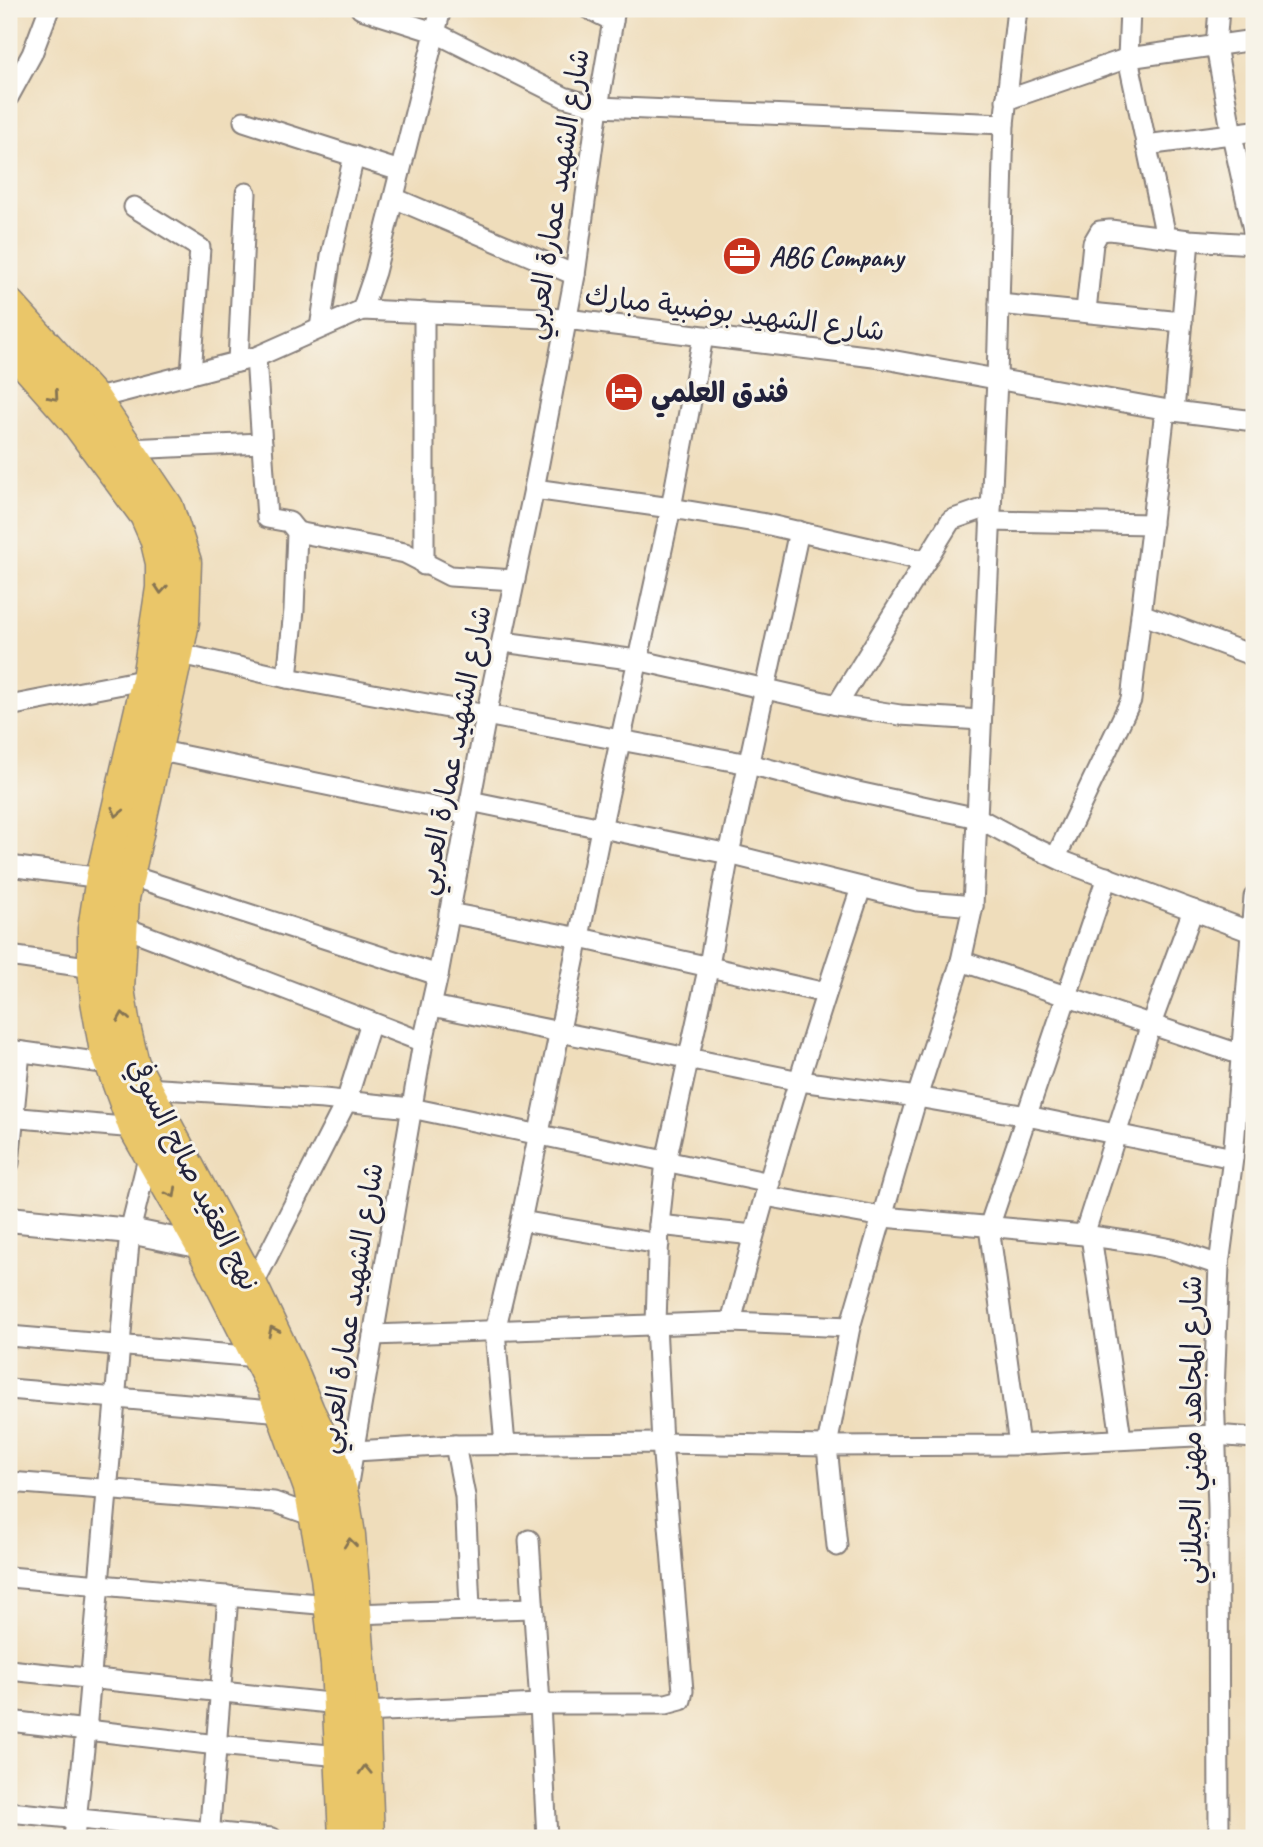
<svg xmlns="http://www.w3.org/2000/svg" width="1263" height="1847" font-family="Caveat,'Playpen Sans Arabic',sans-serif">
	<rect width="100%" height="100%" fill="#f7f3e8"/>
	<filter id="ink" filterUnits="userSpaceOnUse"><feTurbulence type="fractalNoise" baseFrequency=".0143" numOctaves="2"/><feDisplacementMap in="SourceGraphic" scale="14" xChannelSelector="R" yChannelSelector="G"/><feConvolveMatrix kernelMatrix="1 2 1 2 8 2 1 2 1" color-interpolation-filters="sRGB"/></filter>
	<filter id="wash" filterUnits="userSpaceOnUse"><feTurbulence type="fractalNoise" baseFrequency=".00686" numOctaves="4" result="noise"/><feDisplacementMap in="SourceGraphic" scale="28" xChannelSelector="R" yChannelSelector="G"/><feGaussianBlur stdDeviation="1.57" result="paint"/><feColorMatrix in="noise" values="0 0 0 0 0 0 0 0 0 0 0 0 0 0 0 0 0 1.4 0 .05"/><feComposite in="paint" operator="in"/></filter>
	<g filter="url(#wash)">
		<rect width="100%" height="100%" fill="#efddbb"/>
	</g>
	<g filter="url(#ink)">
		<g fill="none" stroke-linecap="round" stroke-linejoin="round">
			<!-- minor casing -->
			<g stroke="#88807b" stroke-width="23">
				<g id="minor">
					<path d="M361,9l73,23 130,65 34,10 406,17"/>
					<path d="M589,9l24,12"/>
					<path d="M1130,9l-2,49 38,179"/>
					<path d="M1219,9l-3,37 16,89 22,99"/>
					<path d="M9,96l23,-42 17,-45"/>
					<path d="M1006,100l122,-42 126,-18"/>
					<path d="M244,121l156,50"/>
					<path d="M1146,145l108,-14"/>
					<path d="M394,198l181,77"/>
					<path d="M134,207l66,41 -9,126"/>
					<path d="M999,304l183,18"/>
					<path d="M362,310l13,-38 66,-263"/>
					<path d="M1086,311l7,-68 7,-12 10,-1 79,10 65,4"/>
					<path d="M320,328l11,-72 23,-100"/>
					<path d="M256,357l11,161 22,4 8,10 -3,78 -7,68"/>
					<path d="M238,362l8,-169"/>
					<path d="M94,399l162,-42 106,-47 204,9 308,38 300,54 80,10"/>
					<path d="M1174,411l15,-171"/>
					<path d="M128,449l134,-6"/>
					<path d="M534,489l137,19 90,15 165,38"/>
					<path d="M990,521l162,3"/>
					<path d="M297,532l108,21 45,23 65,4"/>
					<path d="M424,565v-253"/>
					<path d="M1141,614l113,42"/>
					<path d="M503,642l134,18 200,45 63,10 81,5"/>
					<path d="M177,653l110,25 462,86 104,27 125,27 46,25 41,19 186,70"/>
					<path d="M837,705l114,-185 40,-14"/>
					<path d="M9,706l139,-27"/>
					<path d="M156,750l311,64"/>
					<path d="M470,801l259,53 188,47 56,5 -12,55 -44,136 -67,230 -23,119 10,100"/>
					<path d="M1056,857l75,-157 34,-290"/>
					<path d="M9,866l93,12"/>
					<path d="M128,875l310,100"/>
					<path d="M973,906l24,-527 7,-255 13,-115"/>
					<path d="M449,913l131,25 246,55"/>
					<path d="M121,926l302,116"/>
					<path d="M9,956l85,12"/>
					<path d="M961,961l281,94"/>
					<path d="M432,1006l368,75 117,16 110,19 206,42"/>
					<path d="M9,1050l101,14"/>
					<path d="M145,1088l179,11 87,9 359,75"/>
					<path d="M9,1117l126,11"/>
					<path d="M9,1163l11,-111"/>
					<path d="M765,1196l118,21 201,18 56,8 32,6 47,16"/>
					<path d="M521,1221l138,23"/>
					<path d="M659,1225l94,10"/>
					<path d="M1084,1235l67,-211 42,-114"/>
					<path d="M1091,1236l30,202"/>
					<path d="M252,1287l94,-185 25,-80"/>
					<path d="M731,1322c37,-146 82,-291 130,-434"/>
					<path d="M373,1335l358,-13 119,5"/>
					<path d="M9,1336l249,21"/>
					<path d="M9,1389l274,23"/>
					<path d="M455,1445l10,51 5,112"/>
					<path d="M505,1445l-10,-114 26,-110 80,-392 70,-321 32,-171"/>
					<path d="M1019,1445l-30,-218 118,-350"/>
					<path d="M343,1455l12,-4 100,-6 207,-2 165,3 187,-1 201,-10 39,3"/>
					<path d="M9,1482l265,20 42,15"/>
					<path d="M346,1495l77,-453 15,-67 48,-259 48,-227 41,-214 23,-168 17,-98"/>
					<path d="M529,1540l11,164h126l15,-4 2,-9 -21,-248 -6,-119 3,-99 7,-64 43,-196 20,-111 70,-323"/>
					<path d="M9,1577l321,28"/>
					<path d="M354,1614l179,-6"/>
					<path d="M9,1670l330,34"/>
					<path d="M363,1712l177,-8 7,134"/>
					<path d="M9,1721l208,24 124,11"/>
					<path d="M9,1812l263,26"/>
					<path d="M74,1838l12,-107 44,-500 19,-77"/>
					<path d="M209,1838l19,-242"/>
					<path d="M1219,1838l-1,-330 -4,-116 5,-127 14,-107 21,-261"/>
				</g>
			</g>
			<!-- tertiary casing -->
			<g stroke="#88807b" stroke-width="28">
				<path id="tertiary" d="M9,1219l121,12 72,15"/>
			</g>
			<!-- primary casing -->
			<g stroke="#88807b" stroke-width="35">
				<g id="primary">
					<path d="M9,305l85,94 73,108 18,55 -2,60 -6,31 -54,245 -5,91 6,37 9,38 119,223 38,80 18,44 24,48 12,43 5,33 14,177 5,126"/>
					<path d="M9,345l68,77 69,93 10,23 6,25v25l-14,91 -46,199 -8,51v39l3,33 8,45 30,82 67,118 71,140 37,102 17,89 10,88 8,173"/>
				</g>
			</g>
			<!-- minor -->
			<use href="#minor" stroke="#fff" stroke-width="19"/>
			<!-- tertiary -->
			<use href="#tertiary" stroke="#fff" stroke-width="24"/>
			<!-- primary -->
			<use href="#primary" stroke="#eac669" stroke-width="32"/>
		</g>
		<!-- one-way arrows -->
		<defs><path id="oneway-chevron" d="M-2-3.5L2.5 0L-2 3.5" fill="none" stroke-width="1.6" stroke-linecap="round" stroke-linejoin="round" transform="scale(1.75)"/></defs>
		<g stroke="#867452">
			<use href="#oneway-chevron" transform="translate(54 396) rotate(49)"/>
			<use href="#oneway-chevron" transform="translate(161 589) rotate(94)"/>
			<use href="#oneway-chevron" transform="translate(117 812) rotate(103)"/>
			<use href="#oneway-chevron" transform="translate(123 1017) rotate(-99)"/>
			<use href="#oneway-chevron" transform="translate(172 1193) rotate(61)"/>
			<use href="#oneway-chevron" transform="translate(273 1331) rotate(-116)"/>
			<use href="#oneway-chevron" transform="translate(350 1543) rotate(-96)"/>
			<use href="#oneway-chevron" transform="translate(365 1770) rotate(-92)"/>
		</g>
	</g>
	<!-- icons -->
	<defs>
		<g id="office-disc" transform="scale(2.0125)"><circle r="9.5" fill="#c8321e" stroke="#f7f3e8"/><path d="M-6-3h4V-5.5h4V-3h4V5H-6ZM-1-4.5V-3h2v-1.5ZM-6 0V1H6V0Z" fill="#fff"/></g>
		<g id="hotel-disc" transform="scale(2.0125)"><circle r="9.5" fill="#c8321e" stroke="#f7f3e8"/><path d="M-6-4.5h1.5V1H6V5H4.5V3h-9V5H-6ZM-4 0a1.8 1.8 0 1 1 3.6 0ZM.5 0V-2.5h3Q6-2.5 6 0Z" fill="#fff"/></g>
	</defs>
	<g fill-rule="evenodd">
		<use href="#office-disc" x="742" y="256"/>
		<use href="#hotel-disc" x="624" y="392"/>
	</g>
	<g text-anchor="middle" stroke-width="6" stroke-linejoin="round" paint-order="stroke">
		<!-- street labels -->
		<g font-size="28" fill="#22223b" stroke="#f7f3e8">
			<text transform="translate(556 194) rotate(-81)" y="10">شارع الشهيد عمارة العربي</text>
			<text transform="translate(735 312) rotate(7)" y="10">شارع الشهيد بوضبية مبارك</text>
			<text transform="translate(453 750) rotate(-79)" y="10">شارع الشهيد عمارة العربي</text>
			<text transform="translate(194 1174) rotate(63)" y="10">نهج العقيد صالح السوفي</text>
			<text transform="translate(350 1308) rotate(-81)" y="10">شارع الشهيد عمارة العربي</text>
			<text transform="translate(1191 1430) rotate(-90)" y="10">شارع المجاهد مهني الجيلاني</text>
		</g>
		<!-- poi labels -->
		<g font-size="28" font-weight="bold" fill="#22223b" stroke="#f7f3e8" text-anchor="start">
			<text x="769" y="266">ABG Company</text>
			<text x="651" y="402">فندق العلمي</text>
		</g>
	</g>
	<!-- margin -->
	<rect width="1263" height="1847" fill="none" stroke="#f7f3e8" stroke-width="35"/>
</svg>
